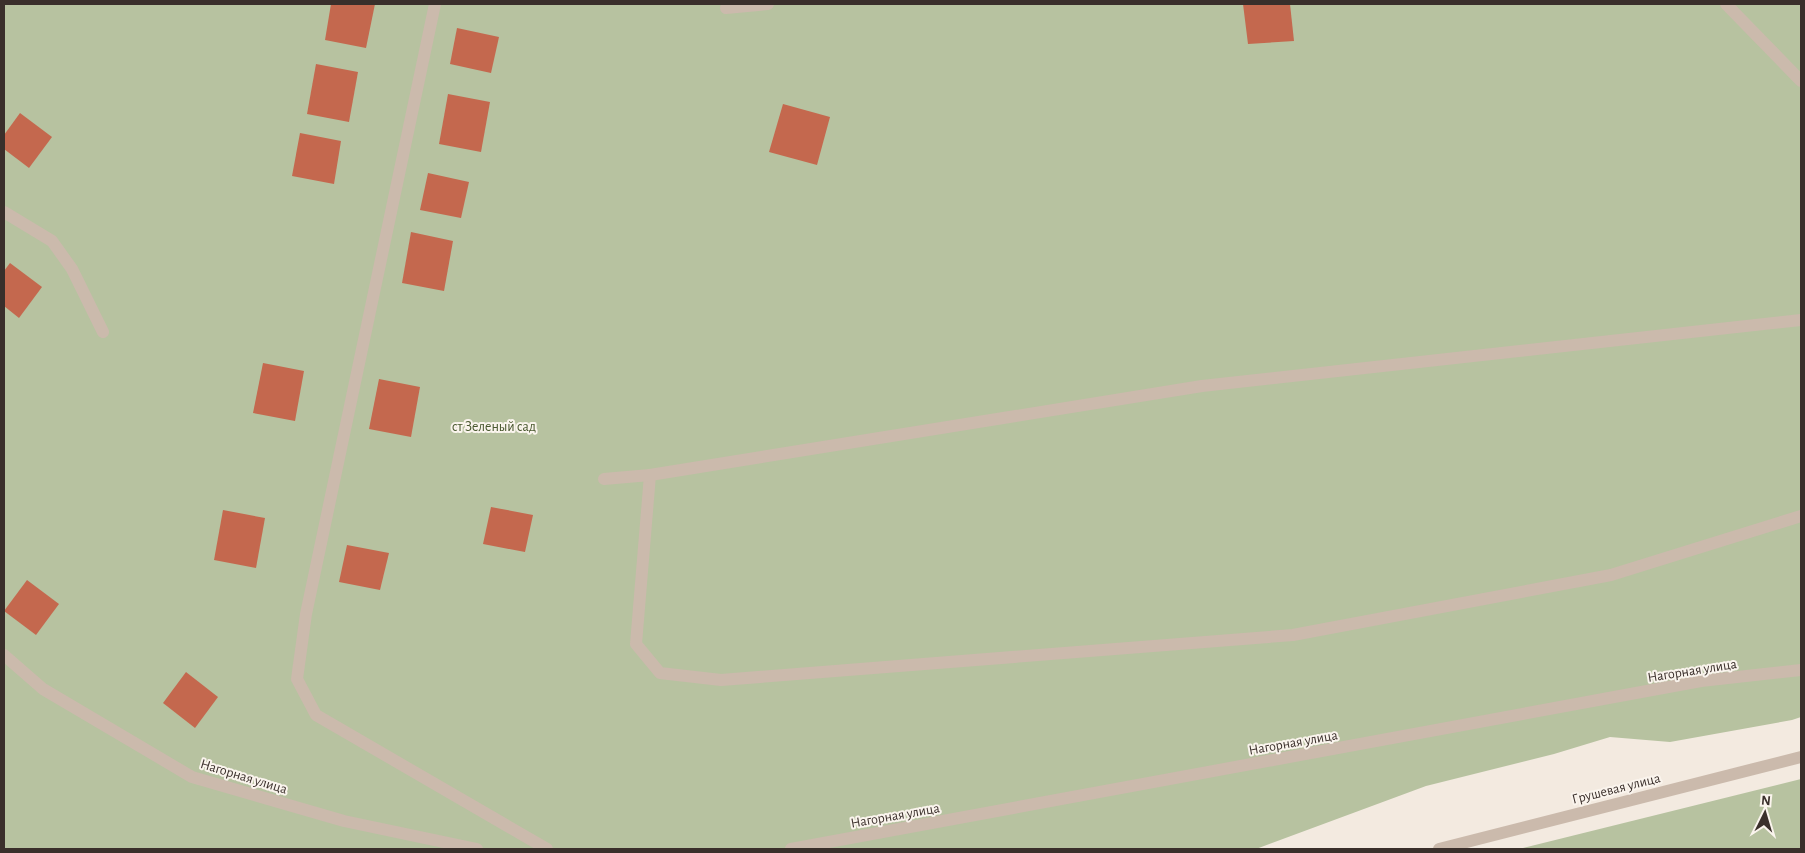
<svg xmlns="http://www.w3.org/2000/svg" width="1805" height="853" font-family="'Alegreya Sans',sans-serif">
	<rect width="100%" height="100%" fill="#f3eae0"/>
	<!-- green -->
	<g fill="#b7c2a0">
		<path d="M4,4h1797v713l-9,3 -122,22 -60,-5 -56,17 -128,32 -170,63h-1252z"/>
		<path d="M1801,779v70h-282z"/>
	</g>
	<!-- building -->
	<g fill="#c4684e">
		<path d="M331,4h44l-9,44 -41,-8z"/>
		<path d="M1243,4h47l4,37 -46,3z"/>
		<path d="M457,28l42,9 -8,36 -41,-9z"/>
		<path d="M316,64l42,8 -9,50 -42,-8z"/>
		<path d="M448,94l42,8 -9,50 -42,-8z"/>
		<path d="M783,104l47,13 -13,48 -48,-13z"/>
		<path d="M20,113l32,24 -23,31 -25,-19v-14z"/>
		<path d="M300,133l41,8 -7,43 -42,-8z"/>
		<path d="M428,173l41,9 -8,36 -41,-8z"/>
		<path d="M411,232l42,9 -9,50 -42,-8z"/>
		<path d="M10,263l32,24 -23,31 -15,-12v-35z"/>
		<path d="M263,363l41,8 -9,50 -42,-8z"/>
		<path d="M379,379l41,8 -9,50 -42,-8z"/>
		<path d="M491,507l42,8 -8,37 -42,-8z"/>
		<path d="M223,510l42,8 -9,50 -42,-8z"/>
		<path d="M347,545l42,8 -9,37 -41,-8z"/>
		<path d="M27,580l32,24 -23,31 -32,-24z"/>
		<path d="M186,672l32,25 -23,31 -32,-25z"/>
	</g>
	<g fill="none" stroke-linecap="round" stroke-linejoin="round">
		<!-- minor -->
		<g stroke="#cbbaac" stroke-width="12">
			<path d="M435,4l-129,610 -9,65 19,36 231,134"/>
			<path d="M1726,4l75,77"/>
			<path d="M726,8l42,-4"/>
			<path d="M4,212l48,29 20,28 31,63"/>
			<path d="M650,475l-14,169 24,29 61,7 572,-45 318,-60 190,-59"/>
			<path d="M604,479l46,-4 552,-89 599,-66"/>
			<path d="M4,655l39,34 149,88 152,44 133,28"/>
			<path d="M791,849l910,-168 100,-11"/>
			<path d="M1439,849l362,-92"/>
		</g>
	</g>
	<g text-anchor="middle" stroke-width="4" stroke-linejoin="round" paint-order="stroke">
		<!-- park labels -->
		<g font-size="14" fill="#49582f" stroke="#faf4ed">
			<text x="494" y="431">ст Зеленый сад</text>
		</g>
		<!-- street labels -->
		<g font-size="14" fill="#3a2f2b" stroke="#faf4ed">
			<text transform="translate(1692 670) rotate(-9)" y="5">Нагорная улица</text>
			<text transform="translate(1293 742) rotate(-10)" y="5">Нагорная улица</text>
			<text transform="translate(244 776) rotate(17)" y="5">Нагорная улица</text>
			<text transform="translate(1616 788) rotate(-14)" y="5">Грушевая улица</text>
			<text transform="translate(895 815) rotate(-10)" y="5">Нагорная улица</text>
		</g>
	</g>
	<!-- border -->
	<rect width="1805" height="853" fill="none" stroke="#3a2f2b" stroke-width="10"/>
	<!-- north arrow -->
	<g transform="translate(1765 813) rotate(5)" stroke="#faf4ed" stroke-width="4" paint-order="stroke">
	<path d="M0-4L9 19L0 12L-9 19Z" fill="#3a2f2b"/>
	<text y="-8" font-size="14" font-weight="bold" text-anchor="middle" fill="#3a2f2b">N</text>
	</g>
</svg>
